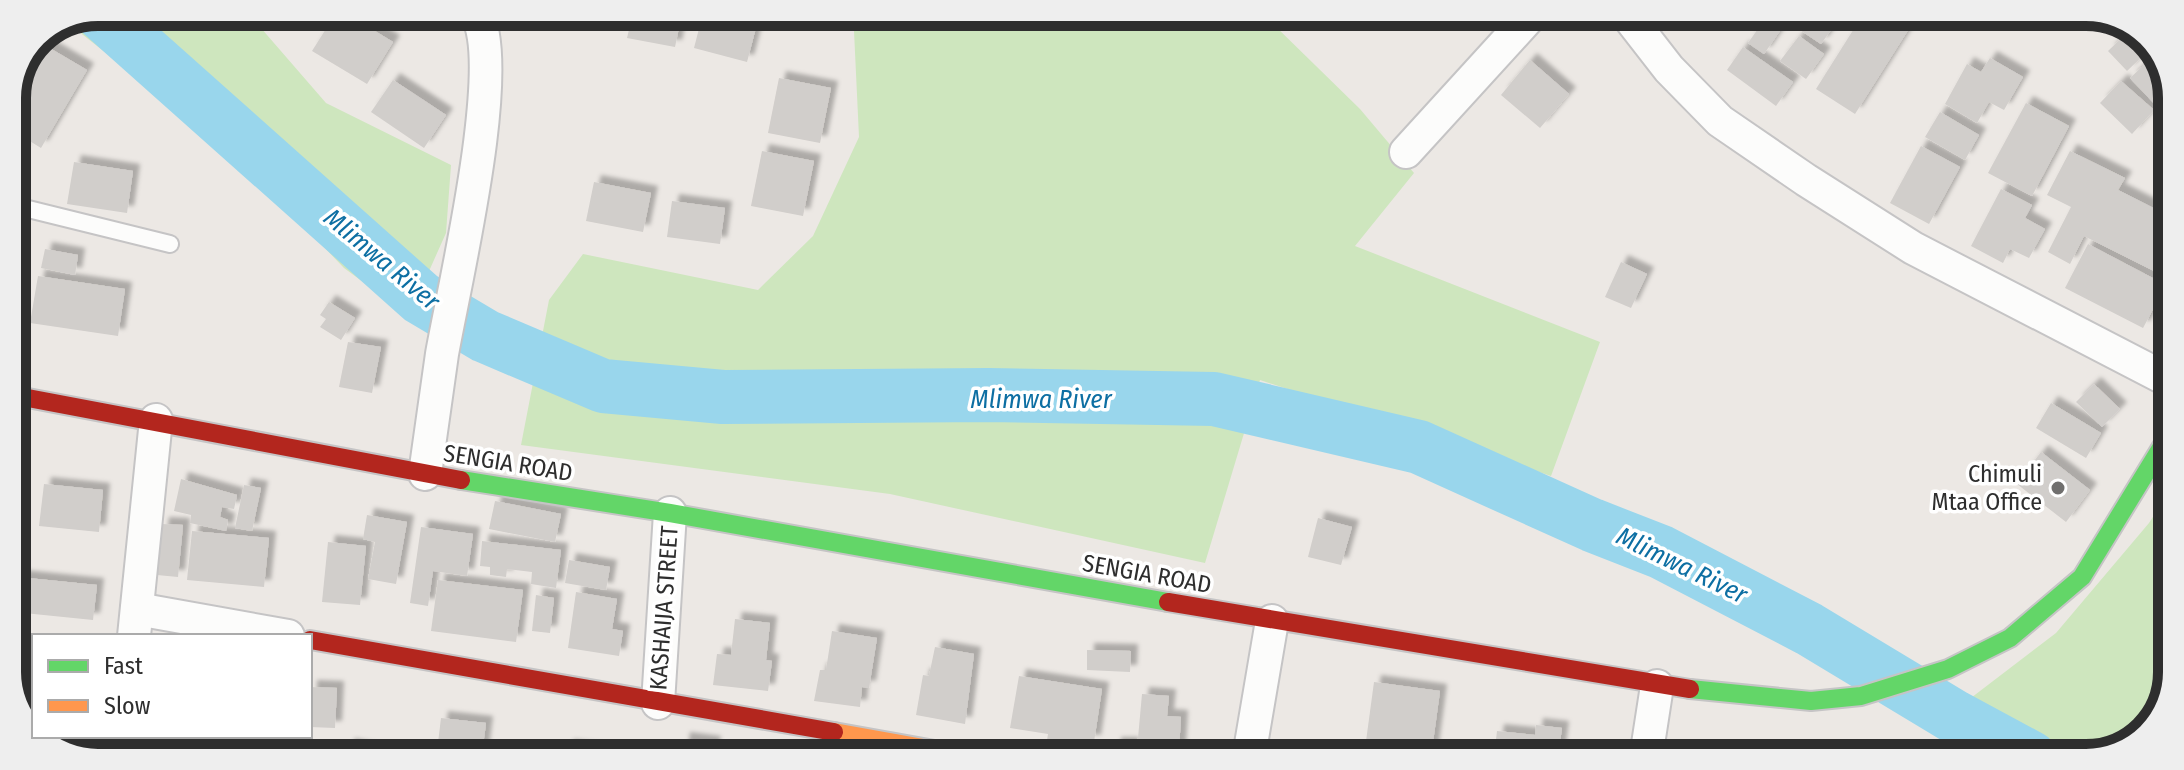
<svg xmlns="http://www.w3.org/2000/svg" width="2184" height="770" font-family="'Fira Sans Condensed',sans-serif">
	<defs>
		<filter id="shadow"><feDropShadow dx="7" dy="-7" stdDeviation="2" flood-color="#0004"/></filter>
	</defs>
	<rect width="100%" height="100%" fill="#ece8e4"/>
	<!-- green -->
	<g fill="#cee6be">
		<path d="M98,12h149l79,91 125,62 -5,68 -37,83 -65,-48 -109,-114 -166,-130z"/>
		<path d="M874,14l390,1 96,94 54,64 -59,73 245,96 -49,134 -291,-96 -55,183 -315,-69 -369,-49 28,-145 34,-46 175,36 55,-54 46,-99 -5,-106z"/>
		<path d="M2169,492l-1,207 -30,42 -51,17h-107l-51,-28 127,-97 93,-110z"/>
	</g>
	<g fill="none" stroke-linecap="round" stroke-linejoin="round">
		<!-- river -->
		<path stroke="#99d6ec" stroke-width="54" d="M100,12l321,286 64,38 118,50 120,11 265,-2 226,4 205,48 173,78 69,27 148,77 146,88 76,41"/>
	</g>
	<!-- building -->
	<g fill="#d1cecb" filter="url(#shadow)">
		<path d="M336,13h9l48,29 -26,42 -55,-33z"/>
		<path d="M633,13h49l-7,34 -48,-9z"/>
		<path d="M703,13h29l26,7 -11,42 -53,-14z"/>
		<path d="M1673,15l81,1 -28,13 -16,1 -17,-3z"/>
		<path d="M1767,16l17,9 -20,29 -16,-11z"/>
		<path d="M1810,16h31l-20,28 -21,-14z"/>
		<path d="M1862,16h55l-62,98 -39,-25z"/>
		<path d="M2131,29l23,16 -27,26 -19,-20z"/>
		<path d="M1799,36l25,18 -18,25 -26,-18z"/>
		<path d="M36,40l51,30 -46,78 -13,-8 -16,27v-74z"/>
		<path d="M1743,47l50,35 -17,24 -49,-36z"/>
		<path d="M2157,53l15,39v13l-9,8 -33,-35z"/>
		<path d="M1990,58l33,19 -19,33 -15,-8 -12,21 -32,-19 22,-40 14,8z"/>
		<path d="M1530,60l39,34 -29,34 -39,-33z"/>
		<path d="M779,78l52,10 -11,55 -52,-10z"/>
		<path d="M393,80l53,35 -22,33 -53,-36z"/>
		<path d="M2121,81l33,29 -22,24 -32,-31z"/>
		<path d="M2026,103l43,23 -37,70 -44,-23z"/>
		<path d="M1940,112l39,23 -14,25 -40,-23z"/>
		<path d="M1921,146l39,21 -31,57 -39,-21z"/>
		<path d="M762,151l52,10 -11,55 -52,-10z"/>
		<path d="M2070,151l55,27 -7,12 53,27v31l-13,25 -74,-37 -14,28 -22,-12 23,-45 -24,-12z"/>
		<path d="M74,162l59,9 -6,42 -60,-9z"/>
		<path d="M594,182l57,11 -8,39 -57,-11z"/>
		<path d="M2001,189l31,16 -7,13 20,11 -16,29 -19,-9 -7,14 -32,-17z"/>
		<path d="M672,201l53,7 -5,36 -53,-7z"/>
		<path d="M2088,244l78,41 -23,43 -78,-40z"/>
		<path d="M45,249l33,6 -3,20 -34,-7z"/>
		<path d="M1621,262l26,12 -16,34 -26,-11z"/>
		<path d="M38,276l87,13 -7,47 -88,-13z"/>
		<path d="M329,302l26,16 -14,22 -21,-13 6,-8 -6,-4z"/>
		<path d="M348,342l33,5 -9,46 -33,-6z"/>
		<path d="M2094,384l26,25 -18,18 -26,-25z"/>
		<path d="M2051,403l50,30 -15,25 -50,-30z"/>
		<path d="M2041,452l49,38 -24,32 -49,-38z"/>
		<path d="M181,479l56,16 -3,14 -12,-2 -2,10 8,3 -2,11 -36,-8 1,-8 -17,-4z"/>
		<path d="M44,484l59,6 -4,42 -60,-6z"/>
		<path d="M244,485l17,3 -9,43 -17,-3z"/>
		<path d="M495,501l66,13 -6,28 -66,-13z"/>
		<path d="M367,515l40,7 -11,62 -28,-5 7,-37 -12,-3z"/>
		<path d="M1318,518l34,9 -11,38 -33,-8z"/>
		<path d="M162,524l21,1 -5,52 -21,-2z"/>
		<path d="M421,527l52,7 -6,42 -34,-5 -5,35 -18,-3z"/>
		<path d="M192,531l77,7 -5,49 -77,-7z"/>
		<path d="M482,541l79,9 -5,38 -25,-4 1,-12 -25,-3 -1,8 -16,-2v-8l-10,-1z"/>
		<path d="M328,542l38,4 -6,59 -38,-3z"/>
		<path d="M569,560l41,7 -4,23 -41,-7z"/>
		<path d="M18,577l79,8 -4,35 -79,-8z"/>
		<path d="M438,580l85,10 -7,52 -85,-11z"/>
		<path d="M576,592l41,7 -5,30 11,2 -4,25 -51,-8z"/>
		<path d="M536,595l18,3 -4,35 -18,-2z"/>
		<path d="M735,619l35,4 -4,37 6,1 -4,30 -55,-6 4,-31 14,1z"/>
		<path d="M832,631l45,7 -8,50 -7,-1 -2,20 -46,-6 6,-31h6z"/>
		<path d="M935,647l39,7 -9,70 -49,-9 7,-40 6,1z"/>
		<path d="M1087,650l44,1 -1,21 -43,-2z"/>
		<path d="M1019,676l83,13 -8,53 -15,-2 -2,16 -32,-3 3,-19 -38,-6z"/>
		<path d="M1374,682l66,9 -9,66 -67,-1z"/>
		<path d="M32,685h2v43l-6,-9z"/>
		<path d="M310,687l27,1 -2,40 -25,-1z"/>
		<path d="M1142,694l27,2 -2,20 14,1 -2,33 -42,-1z"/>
		<path d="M441,718l45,5 -4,31 -45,-3z"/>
		<path d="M1536,725l26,3 -4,29h-64l3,-26 38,4z"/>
		<path d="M46,736h24l-2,16z"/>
		<path d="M166,739l39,6 -2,9h-40z"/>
		<path d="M683,739l31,4 -2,12h-31z"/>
		<path d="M226,742l28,6 -1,6h-29z"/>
		<rect x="1114" y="744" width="18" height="12"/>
		<path d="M348,745l27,6v3h-29z"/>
		<path d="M567,746l28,4v5h-30z"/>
	</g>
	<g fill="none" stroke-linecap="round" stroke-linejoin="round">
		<!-- lane casing -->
		<g stroke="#c5c4c5" stroke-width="20">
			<path id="lane" d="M12,205l158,39"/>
		</g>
		<!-- street casing -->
		<g stroke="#c5c4c5" stroke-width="36">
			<g id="street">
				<path d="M1627,15l42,54 51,52 86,59 107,68 257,133"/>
				<path d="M1406,152l125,-137"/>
				<path d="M425,474c6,-40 11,-80 17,-120 12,-68 65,-289 34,-341"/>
				<path d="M137,609l151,27"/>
				<path d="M134,636l22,-216"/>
				<path d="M658,703l12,-190"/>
				<path d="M119,754l2,-18"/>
				<path d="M1249,756l23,-135"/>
				<path d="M1646,757l11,-71"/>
			</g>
		</g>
		<!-- fast casing -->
		<g stroke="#c5c4c5" stroke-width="22">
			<g id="fast">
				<path d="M461,480l209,33 498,89"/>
				<path d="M1690,689l121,12 50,-5 87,-27 62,-31 72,-61 87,-142"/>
			</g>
		</g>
		<!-- slow casing -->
		<g stroke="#c5c4c5" stroke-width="22">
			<path id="slow" d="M834,732l134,24"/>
		</g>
		<!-- jam casing -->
		<g stroke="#c5c4c5" stroke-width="22">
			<g id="jam">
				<path d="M12,395l449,85"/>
				<path d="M1168,602l522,87"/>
				<path d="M310,640l524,92"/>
			</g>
		</g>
		<!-- lane -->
		<use href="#lane" stroke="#fcfcfb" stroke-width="16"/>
		<!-- street -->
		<use href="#street" stroke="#fcfcfb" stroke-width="32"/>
		<!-- fast -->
		<use href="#fast" stroke="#63d668" stroke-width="18"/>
		<!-- slow -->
		<use href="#slow" stroke="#ff974d" stroke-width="18"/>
		<!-- jam -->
		<use href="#jam" stroke="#b3261e" stroke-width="18"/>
	</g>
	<!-- markers -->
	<circle fill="#706f6e" stroke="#fff" stroke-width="3" cx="2058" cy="488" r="8"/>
	<g text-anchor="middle" stroke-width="7" stroke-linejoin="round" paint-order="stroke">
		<!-- street labels -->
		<g font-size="24" fill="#2e2e2e" stroke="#fff">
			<text transform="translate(508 463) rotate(9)" y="8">SENGIA ROAD</text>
			<text transform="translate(1147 574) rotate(10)" y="8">SENGIA ROAD</text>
			<text transform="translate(664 608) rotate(-86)" y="8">KASHAIJA STREET</text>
		</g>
		<!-- poi labels -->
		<g font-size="24" fill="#2e2e2e" stroke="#fff" text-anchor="end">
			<text x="2042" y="482">Chimuli<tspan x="2042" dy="28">Mtaa Office</tspan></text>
		</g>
		<!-- water labels -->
		<g font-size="26" font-style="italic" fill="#0d6fa3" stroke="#fff">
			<text transform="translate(382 259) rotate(40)" y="9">Mlimwa River</text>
			<text x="1041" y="408">Mlimwa River</text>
			<text transform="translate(1682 565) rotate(26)" y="9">Mlimwa River</text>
		</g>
	</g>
	<!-- crop -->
	<path d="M0 0H2184V770H0ZM98 26H2086A72 72 0 0 1 2158 98V672A72 72 0 0 1 2086 744H98A72 72 0 0 1 26 672V98A72 72 0 0 1 98 26Z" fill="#eee" fill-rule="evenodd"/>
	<path fill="none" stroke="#2e2e2e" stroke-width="10" d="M98 26H2086A72 72 0 0 1 2158 98V672A72 72 0 0 1 2086 744H98A72 72 0 0 1 26 672V98A72 72 0 0 1 98 26Z"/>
	<!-- legend -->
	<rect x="32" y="634" width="280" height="104" fill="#ffffff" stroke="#ababab" stroke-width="2"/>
	<rect x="48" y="660" width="40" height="12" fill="#63d668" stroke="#ababab" stroke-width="2"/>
	<text x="104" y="674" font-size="24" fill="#2e2e2e">Fast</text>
	<rect x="48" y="700" width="40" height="12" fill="#ff974d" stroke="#ababab" stroke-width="2"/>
	<text x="104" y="714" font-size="24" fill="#2e2e2e">Slow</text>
</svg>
